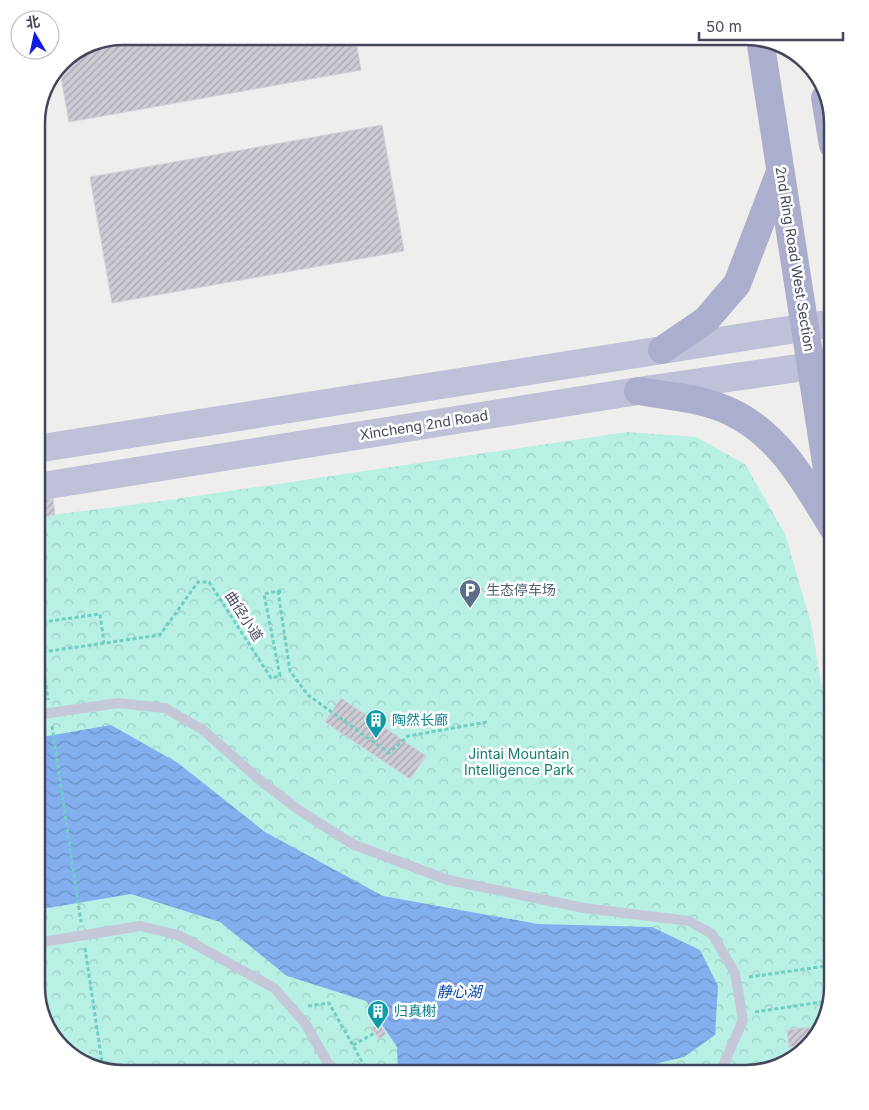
<svg xmlns="http://www.w3.org/2000/svg" width="869" height="1110" font-family="Inter,'Noto Sans SC',sans-serif">
	<defs>
		<pattern id="forest-crowns" width="20" height="18" patternUnits="userSpaceOnUse" patternTransform="scale(1.25)"><rect width="20" height="18" fill="#b8f0e4"/><path d="M2 6a3 3 0 1 1 6 0M12 15a3 3 0 1 1 6 0" fill="none" stroke="#9fcfc6"/></pattern>
		<pattern id="water-waves" width="16" height="10" patternUnits="userSpaceOnUse" patternTransform="scale(1.25)"><rect width="16" height="10" fill="#84afef"/><path d="M0 5q4-4 8 0t8 0" fill="none" stroke="#6e90c5"/></pattern>
		<pattern id="building-hatch" width="6" height="6" patternUnits="userSpaceOnUse" patternTransform="scale(1.25)"><rect width="6" height="6" fill="#cdccd5"/><path d="M-1 1l2-2M0 6l6-6M5 7l2-2" fill="none" stroke="#a8a7b0"/></pattern>
	</defs>
	<rect width="100%" height="100%" fill="#f0eeed"/>
	<!-- forest -->
	<path fill="url(#forest-crowns)" d="M627,432l69,5 49,27 40,70 26,89 22,129v235l-12,43 -27,29 -48,15h-623l-43,-12 -29,-27 -15,-48v-470l133,-17z"/>
	<!-- water -->
	<path fill="url(#water-waves)" d="M111,725l67,38 87,69 118,64 155,28 114,3 48,23 18,36 -3,49 -31,22 -71,17h-215l-1,-27 -31,-46 -79,-25 -67,-54 -89,-28 -95,16v-172z"/>
	<!-- building -->
	<g fill="url(#building-hatch)" stroke="#d1d0d9">
		<path d="M123,36h232l6,34 -292,52 -10,-56 7,-8z"/>
		<path d="M382,125l22,126 -292,52 -22,-126z"/>
		<path d="M53,498l2,17 -19,3v-17z"/>
		<path d="M341,698l85,58 -16,23 -85,-57z"/>
		<path d="M379,1023l7,11 -7,5 -7,-11z"/>
		<path d="M809,1027l2,14 -3,3 -19,3 -2,-17z"/>
	</g>
	<g fill="none" stroke-linecap="round" stroke-linejoin="round">
		<!-- path -->
		<g stroke="#6fcfc5" stroke-width="3" stroke-dasharray="4 2.5" stroke-linecap="butt">
			<path d="M278,591l12,80 18,24 81,58 19,-17 79,-14"/>
			<path d="M36,623l64,-9 4,29"/>
			<path d="M36,653l124,-18 38,-53h11l62,96 9,-2 -16,-82 14,-3 6,2"/>
			<path d="M41,653l7,47"/>
			<path d="M52,726l29,196"/>
			<path d="M85,948l18,121"/>
			<path d="M749,977l84,-12"/>
			<path d="M308,1006l21,-3 40,71"/>
			<path d="M755,1012l74,-11"/>
			<path d="M353,1045l22,-12"/>
		</g>
		<!-- lane -->
		<g stroke="#c5c8d8" stroke-width="10">
			<path d="M36,715l82,-12 47,5 38,22 59,52 37,28 53,34 96,36 136,28 105,13 23,13 23,39 8,47 -20,46 -9,8"/>
			<path d="M36,943l104,-17 38,9 96,53 31,35 29,51"/>
		</g>
		<!-- secondary -->
		<g stroke="#bec1d7" stroke-width="28">
			<path d="M36,449l797,-126"/>
			<path d="M36,487l602,-96 195,-28"/>
		</g>
		<!-- primary -->
		<g stroke="#abafcd" stroke-width="28">
			<path d="M760,39l73,469"/>
			<path d="M825,98l8,47"/>
			<path d="M662,350l44,-30 31,-36 43,-112"/>
			<path d="M638,391c30,5 65,7 93,21 49,23 75,72 102,116"/>
		</g>
	</g>
	<!-- icons -->
	<defs>
		<g id="parking-pin" transform="scale(1.125)"><path d="M0 17L-7.5 6A9.5 9.5 0 1 1 7.5 6Z" fill="#5c6f8a" stroke="#fff"/><path d="M-3.5-5.5H1a3.5 3.5 0 0 1 0 7H-1V5.5H-3.5ZM-1-3.4V-.6H.8a1.4 1.4 0 0 0 0-2.8Z" fill="#fff"/></g>
		<g id="building-pin" transform="scale(1.125)"><path d="M0 17L-7.5 6A9.5 9.5 0 1 1 7.5 6Z" fill="#0f9aa8" stroke="#fff"/><path d="M-4-6H4V6H1V3H-1V6H-4ZM-2.5-4.3h1.7v1.8h-1.7ZM.8-4.3h1.7v1.8H.8ZM-2.5-1h1.7V.8h-1.7ZM.8-1h1.7V.8H.8Z" fill="#fff"/></g>
	</defs>
	<g fill-rule="evenodd">
		<use href="#parking-pin" x="470" y="590"/>
		<use href="#building-pin" x="376" y="720"/>
		<use href="#building-pin" x="378" y="1011"/>
	</g>
	<g text-anchor="middle" stroke-width="5" stroke-linejoin="round" paint-order="stroke">
		<!-- street labels -->
		<g font-size="14" fill="#44475b" stroke="#fff">
			<text transform="translate(795 259) rotate(81)" y="5">2nd Ring Road West Section</text>
			<text transform="translate(424 425) rotate(-9)" y="5">Xincheng 2nd Road</text>
			<text transform="translate(244 616) rotate(57)" y="5">曲径小道</text>
		</g>
		<!-- service labels -->
		<g font-size="14" fill="#4e5e75" stroke="#fff" text-anchor="start">
			<text x="486" y="595">生态停车场</text>
		</g>
		<!-- culture labels -->
		<g font-size="14" fill="#0d838f" stroke="#fff" text-anchor="start">
			<text x="392" y="725">陶然长廊</text>
			<text x="394" y="1016">归真榭</text>
		</g>
		<!-- park labels -->
		<g font-size="14" fill="#137e72" stroke="#fff">
			<text x="519" y="759">Jintai Mountain<tspan x="519" dy="16">Intelligence Park</tspan></text>
		</g>
		<!-- water labels -->
		<g font-size="15" font-style="italic" fill="#0749ab" stroke="#fff">
			<text x="459" y="997">静心湖</text>
		</g>
	</g>
	<!-- crop -->
	<path d="M0 0H869V1110H0ZM123 45H746A78 78 0 0 1 824 123V987A78 78 0 0 1 746 1065H123A78 78 0 0 1 45 987V123A78 78 0 0 1 123 45Z" fill="#fff" fill-rule="evenodd"/>
	<path fill="none" stroke="#44475b" stroke-width="2.5" d="M123 45H746A78 78 0 0 1 824 123V987A78 78 0 0 1 746 1065H123A78 78 0 0 1 45 987V123A78 78 0 0 1 123 45Z"/>
	<!-- north arrow -->
	<g transform="translate(35 35) rotate(351)"><circle r="24" fill="#ffffff" stroke="#b4b5bd"/>
	<path d="M0-4L9 19L0 12L-9 19Z" fill="#121ce4"/>
	<text y="-8" font-size="14" font-weight="bold" text-anchor="middle" fill="#44475b">北</text>
	</g>
	<!-- scale -->
	<path d="M699 32v8h144v-8" fill="none" stroke="#44475b" stroke-width="2.5"/>
	<text x="706" y="32" font-size="15" fill="#44475b" stroke="#ffffff" stroke-width="4" paint-order="stroke">50 m</text>
</svg>
